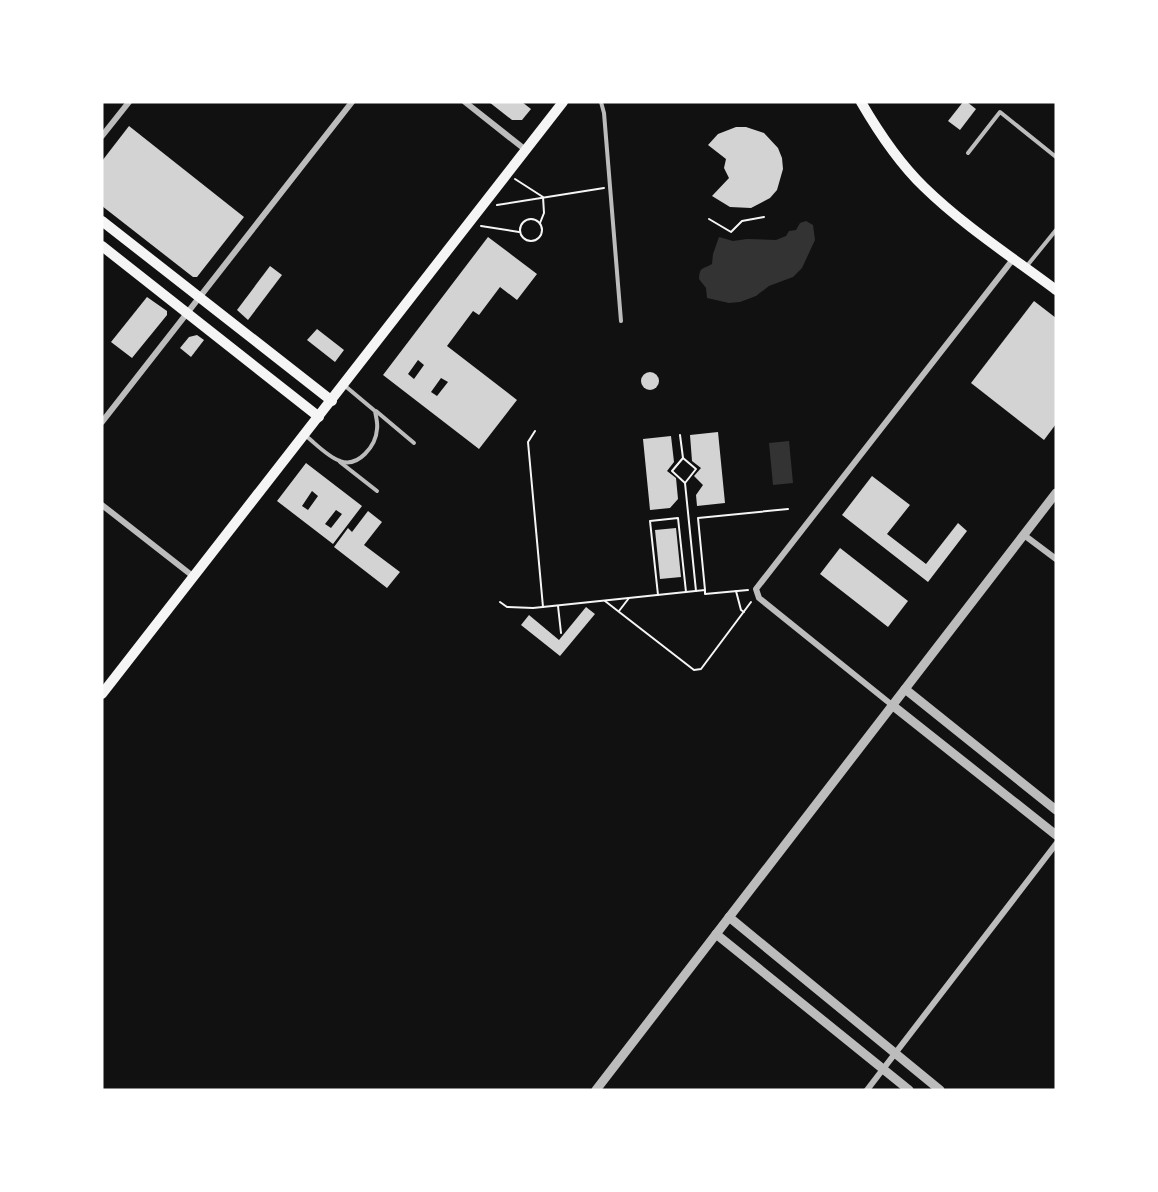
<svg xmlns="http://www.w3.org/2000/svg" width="1158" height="1192" font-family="'Nunito Sans',sans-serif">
	<rect width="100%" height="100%" fill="#111"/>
	<!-- water -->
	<g fill="#333">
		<path d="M806,221l7,4 2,15 -13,28 -9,9 -24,9 -13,10 -16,6 -11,1 -22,-5 -1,-10 -7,-9c1,-13 3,-9 13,-15l1,-10 6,-17 14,4 14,-2 29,1 10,-4 3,-5 7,-1 4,-7z"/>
		<path d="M789,441l4,42 -20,2 -4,-42z"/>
	</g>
	<!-- building -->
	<g fill="#d3d3d3" fill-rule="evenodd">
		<path d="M489,102h33l9,7 -9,11h-10z"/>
		<path d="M963,102h4l9,7 -16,21 -12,-9z"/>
		<path d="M129,126l115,91 -47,60h-4l-91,-71v-45z"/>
		<path d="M736,127h10l18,6 14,15 4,10 1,11 -6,21 -7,8 -19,10 -21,-1 -18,-11 17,-18 -5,-10 2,-9 -18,-14 10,-11z"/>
		<path d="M488,237l49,37 -20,26 -17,-13 -21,28 -6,-4 -26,35 70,54 -38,49 -96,-74zM418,360l6,5 -10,14 -6,-5zM441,378l7,4 -11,14 -6,-4z"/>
		<path d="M270,266l12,9 -34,45 -11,-10z"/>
		<path d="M147,297l20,14v4l-35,43 -21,-16z"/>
		<path d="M1034,301l22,17v106l-12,16 -73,-57z"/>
		<path d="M317,329l27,21 -9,12 -28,-22z"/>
		<path d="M197,335l7,5 -13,17 -11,-9 9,-11z"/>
		<circle cx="650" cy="381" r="9"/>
		<path d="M718,432l7,71 -28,3 -1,-11 7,-10 -9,-9 7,-8 -9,-7 -2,-26z"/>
		<path d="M671,436l3,26 -7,9 9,7 2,21 -8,9 -20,2 -7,-71z"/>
		<path d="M306,463l56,43 -29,38 -56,-43zM312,491l6,5 -10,14 -6,-4zM336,510l6,4 -11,14 -6,-4z"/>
		<path d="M872,476l38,29 -23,29 39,30 32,-41 9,8 -39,51 -86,-67z"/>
		<path d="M368,511l14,11 -18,23 36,27 -13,16 -53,-41 14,-19 4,4z"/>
		<path d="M676,528l5,49 -21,2 -5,-49z"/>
		<path d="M840,548l68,53 -20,26 -68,-53z"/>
		<path d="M586,607l9,7 -35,42 -39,-31 8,-10 30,25z"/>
	</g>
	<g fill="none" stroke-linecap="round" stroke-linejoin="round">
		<!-- path -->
		<g stroke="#f5f5f5" stroke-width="2">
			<path d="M515,179l28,18 1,16 -4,10"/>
			<path d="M497,205l107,-17"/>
			<circle cx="531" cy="230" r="11"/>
			<path d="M709,219l22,13 11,-11 22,-4"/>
			<path d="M481,226l38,6"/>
			<path d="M535,431l-7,11 15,165"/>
			<path d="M680,435l3,23 -11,13 13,12 11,108"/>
			<path d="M683,458l13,11 -11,14"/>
			<path d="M705,590l-7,-72 90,-9"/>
			<path d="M736,591l5,19 3,2"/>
			<path d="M658,595l-8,-74 28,-3 8,74"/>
			<path d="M605,601l89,69 7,-1 50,-67"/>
			<path d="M500,602l7,5 26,1 172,-18v4l43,-4"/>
			<path d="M558,606l3,27"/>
			<path d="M619,611l10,-13"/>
		</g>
		<!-- service -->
		<g stroke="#bcbcbc" stroke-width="4">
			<path d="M601,102l3,11 17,208"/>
			<path d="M968,153l32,-41 56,45"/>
			<path d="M1026,267l30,-37"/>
			<path d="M376,411l38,32"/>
			<path d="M306,436c10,8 22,21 34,25 18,7 36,-15 37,-32 1,-6 -1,-12 -2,-18l-31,-26"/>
			<path d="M340,462l37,29"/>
		</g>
		<!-- minor -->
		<g stroke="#bcbcbc" stroke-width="6">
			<path d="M465,102l62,49"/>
			<path d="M102,136l27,-34"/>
			<path d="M102,422l250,-320"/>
			<path d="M102,505l92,72"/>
			<path d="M1024,535l32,24"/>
			<path d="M892,705l-133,-107 -3,-9 258,-331"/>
			<path d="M867,1090l189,-246"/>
		</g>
		<!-- tertiary -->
		<g stroke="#bcbcbc" stroke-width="9">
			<path d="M905,689l151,121"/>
			<path d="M892,705l164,130"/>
			<path d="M729,917l211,173"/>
			<path d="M716,934l193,156"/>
			<path d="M596,1090l460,-597"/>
		</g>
		<!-- secondary -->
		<g stroke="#f5f5f5" stroke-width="10">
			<path d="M861,102c18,31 38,61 63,85 40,39 88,70 132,103"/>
			<path d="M102,221l230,180"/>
			<path d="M102,246l217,171"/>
			<path d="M102,694l461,-592"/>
		</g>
	</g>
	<!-- border -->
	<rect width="1158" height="1192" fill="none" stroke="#ffffff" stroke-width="207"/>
</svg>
